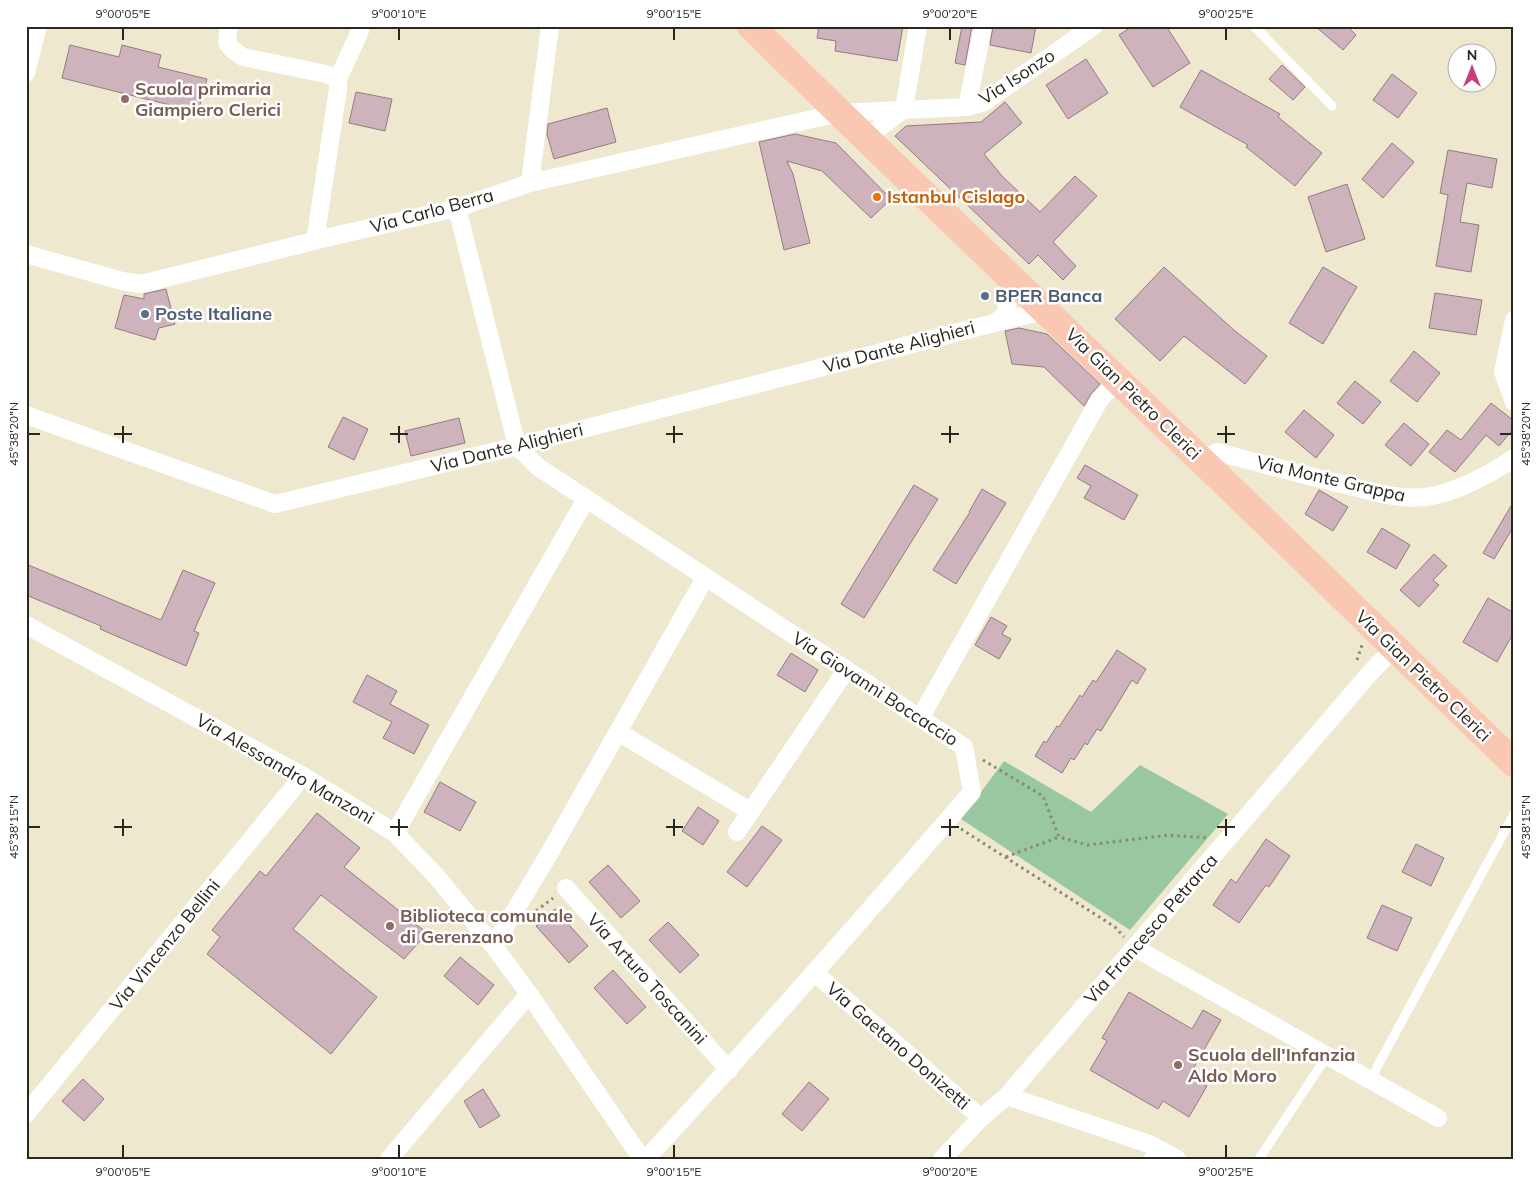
<svg xmlns="http://www.w3.org/2000/svg" width="1540" height="1185" font-family="Mulish,sans-serif">
	<rect width="100%" height="100%" fill="#eee8ce"/>
	<!-- green -->
	<path fill="#99c7a1" d="M1004,761l87,51 49,-47 88,49 -98,116 -169,-111z"/>
	<!-- building -->
	<g fill="#ceb2bc" stroke="#947a83">
		<path d="M819,26h84l-6,35 -62,-10 1,-10 -19,-3z"/>
		<path d="M962,26h10l-7,39 -10,-2z"/>
		<path d="M993,26h43l-5,27 -41,-8z"/>
		<path d="M1133,26h33l24,37 -37,24 -34,-52z"/>
		<path d="M1315,26h32l9,9 -13,15z"/>
		<path d="M70,45l49,12 3,-12 39,10 -3,12 49,12 -9,33 -136,-34z"/>
		<path d="M1086,59l22,34 -40,26 -22,-34z"/>
		<path d="M1282,65l23,22 -12,13 -24,-21z"/>
		<path d="M1201,70l79,44 -2,3 44,36 -27,33 -49,-39 2,-2 -68,-38z"/>
		<path d="M1392,74l25,19 -19,25 -25,-18z"/>
		<path d="M356,92l36,7 -7,32 -36,-8z"/>
		<path d="M1005,102l17,21 -38,31 18,22 38,36 35,-36 22,20 -44,46 23,24 -13,14 -25,-25 -9,9 -134,-128 11,-10 75,-4z"/>
		<path d="M607,108l9,34 -62,17 -7,-25 1,-10z"/>
		<path d="M795,134l41,9 55,56 -20,19 -49,-47 -35,-10 6,13 17,69 -26,7 -25,-108z"/>
		<path d="M1392,143l22,19 -31,36 -21,-19z"/>
		<path d="M1448,150l49,9 -5,29 -25,-5 -7,39 19,3 -8,47 -35,-6 12,-71 -8,-2z"/>
		<path d="M1347,184l18,55 -39,13 -18,-55z"/>
		<path d="M1164,267l71,64 32,25 -22,28 -61,-48 -24,25 -45,-42z"/>
		<path d="M1323,267l34,20 -34,57 -34,-21z"/>
		<path d="M166,289l9,35 -16,4 -4,12 -40,-12 9,-33 20,4v-5z"/>
		<path d="M1435,293l47,7 -6,35 -47,-7z"/>
		<path d="M1019,328l28,6 53,50 -9,10 -7,12 -40,-39 -32,-3 -7,-33z"/>
		<path d="M1414,351l26,22 -23,29 -27,-21z"/>
		<path d="M1355,381l26,21 -18,22 -26,-21z"/>
		<path d="M1491,403l23,18v7l-15,18 -13,-11 -31,37 -26,-20 18,-22 14,10z"/>
		<path d="M1304,410l30,25 -18,23 -31,-26z"/>
		<path d="M343,417l25,12 -14,31 -26,-13z"/>
		<path d="M459,418l6,25 -54,13 -6,-25z"/>
		<path d="M1404,423l25,21 -18,22 -26,-21z"/>
		<path d="M1085,465l53,30 -14,25 -40,-22 7,-12 -14,-8z"/>
		<path d="M914,485l24,14 -74,119 -23,-14z"/>
		<path d="M982,489l24,14 -50,81 -23,-14 37,-58h-1z"/>
		<path d="M1319,490l29,17 -15,24 -28,-17z"/>
		<path d="M1514,501v25l-20,33 -11,-6z"/>
		<path d="M1382,528l28,17 -14,24 -29,-17z"/>
		<path d="M1434,554l13,12 -14,14 6,5 -20,22 -19,-17z"/>
		<path d="M26,564l135,56 22,-50 32,13 -21,48 5,2 -13,33 -86,-37 1,-3 -75,-31z"/>
		<path d="M1488,598l26,15v19l-17,30 -34,-20z"/>
		<path d="M991,617l16,9 -5,8 9,5 -12,20 -24,-14z"/>
		<path d="M1117,650l29,19 -9,15 -5,-4 -31,51 -4,-2 -10,16 -2,-2 -11,17 -3,-2 -9,15 -27,-17 9,-15 2,2 11,-17 2,1 21,-32 2,2 11,-17 3,2z"/>
		<path d="M791,653l27,17 -13,22 -28,-17z"/>
		<path d="M367,675l30,16 -7,13 39,21 -15,29 -31,-16 9,-16 -39,-20z"/>
		<path d="M440,782l36,20 -16,29 -36,-19z"/>
		<path d="M698,807l21,14 -16,24 -21,-14z"/>
		<path d="M317,813l43,35 -16,19 83,66 -23,26 -83,-64 -28,34 84,68 -46,57 -124,-100 13,-17 -8,-7 48,-59 6,5z"/>
		<path d="M762,826l20,14 -35,47 -20,-15z"/>
		<path d="M1266,839l24,17 -21,31 -3,-2 -27,38 -26,-18 18,-26 5,4z"/>
		<path d="M1416,844l28,14 -13,28 -29,-14z"/>
		<path d="M608,865l32,36 -19,17 -32,-36z"/>
		<path d="M1382,905l30,13 -15,33 -30,-13z"/>
		<path d="M555,909l33,37 -19,17 -33,-37z"/>
		<path d="M668,922l31,33 -19,18 -31,-33z"/>
		<path d="M460,957l34,28 -16,20 -34,-29z"/>
		<path d="M613,970l33,37 -19,17 -33,-36z"/>
		<path d="M1129,992l63,37 11,-19 18,10 -32,56 18,10 -18,31 -26,-16 -5,8 -68,-39 17,-29 -5,-3z"/>
		<path d="M83,1079l21,20 -20,22 -22,-20z"/>
		<path d="M809,1082l20,17 -27,32 -20,-17z"/>
		<path d="M483,1089l17,27 -20,12 -16,-27z"/>
	</g>
	<g fill="none" stroke-linecap="round" stroke-linejoin="round">
		<!-- path -->
		<g stroke="#8b8775" stroke-width="3" stroke-dasharray="2.5 4" stroke-linecap="butt">
			<path d="M1357,660l5,-15"/>
			<path d="M983,760l60,36 16,41 29,8 81,-10 39,3"/>
			<path d="M961,829l154,98 9,10"/>
			<path d="M1006,857l53,-20"/>
			<path d="M536,911l17,-13"/>
		</g>
		<!-- lane -->
		<g stroke="#fff" stroke-width="9">
			<path d="M1254,26l78,80"/>
			<path d="M1372,1081l5,-14 137,-253"/>
			<path d="M1147,1159l10,-11"/>
			<path d="M1259,1159l68,-103"/>
		</g>
		<!-- street -->
		<g stroke="#fff" stroke-width="18">
			<path d="M229,26l-2,17 6,7 10,7 83,17 12,5v10l-23,152"/>
			<path d="M26,73l12,-47"/>
			<path d="M338,79l22,-48"/>
			<path d="M967,107l16,-81"/>
			<path d="M904,109l14,-83"/>
			<path d="M866,138l38,-29"/>
			<path d="M530,183l20,-157"/>
			<path d="M457,208l60,238 21,21 426,280 8,45c-107,124 -215,247 -326,367"/>
			<path d="M26,254l96,27 19,3 193,-48 123,-28 73,-25 309,-70 128,-6 17,-5 110,-76"/>
			<path d="M1514,320l-11,52 11,30"/>
			<path d="M994,323l12,-8 5,-38"/>
			<path d="M26,415l249,89 242,-58 477,-123 51,-12"/>
			<path d="M1202,461l15,-9c43,11 85,23 129,33 25,6 51,15 78,12 27,-2 67,-23 90,-39"/>
			<path d="M26,625l277,151 92,57 41,43 57,69 36,49 113,165"/>
			<path d="M920,718l180,-319 18,-18"/>
			<path d="M618,732l132,79"/>
			<path d="M737,832l109,-162"/>
			<path d="M395,833l191,-334"/>
			<path d="M566,888l163,182"/>
			<path d="M493,945l6,-8 47,-78 159,-281"/>
			<path d="M1135,948l303,170"/>
			<path d="M815,973l166,145"/>
			<path d="M1007,1096l142,48 28,15"/>
			<path d="M26,1114l277,-338"/>
			<path d="M389,1159l140,-165"/>
			<path d="M942,1159l39,-41 26,-22 363,-423 24,-25"/>
		</g>
		<!-- primary -->
		<path stroke="#fac8b2" stroke-width="28" d="M751,26c148,146 299,289 449,433 105,100 208,203 314,304"/>
	</g>
	<!-- ticks -->
	<path fill="none" stroke="#2a281e" stroke-width="2" d="M123,28v12M399,28v12M674,28v12M950,28v12M1226,28v12M123,426v17M399,426v17M674,426v17M950,426v17M1226,426v17M28,434h12M114,434h18M390,434h18M666,434h17M941,434h18M1217,434h18M1500,434h12M123,819v17M399,819v17M674,819v17M950,819v17M1226,819v17M28,827h12M114,827h18M390,827h18M666,827h17M941,827h18M1217,827h18M1500,827h12M123,1145v13M399,1145v13M674,1145v13M950,1145v13M1226,1145v13"/>
	<!-- markers -->
	<g fill="#8d6e63" stroke="#fff" stroke-width="2">
		<circle cx="125" cy="99" r="5"/>
		<circle cx="390" cy="926" r="5"/>
		<circle cx="1178" cy="1065" r="5"/>
	</g>
	<circle fill="#e8710a" stroke="#fff" stroke-width="2" cx="877" cy="197" r="5"/>
	<g fill="#5c6f8a" stroke="#fff" stroke-width="2">
		<circle cx="985" cy="296" r="5"/>
		<circle cx="145" cy="314" r="5"/>
	</g>
	<g text-anchor="middle" stroke-width="5" stroke-linejoin="round" paint-order="stroke">
		<!-- street labels -->
		<g font-size="18" fill="#2a281e" stroke="#fff">
			<text transform="translate(1017 77) rotate(-33)" y="6">Via Isonzo</text>
			<text transform="translate(432 211) rotate(-15)" y="6">Via Carlo Berra</text>
			<text transform="translate(899 347) rotate(-15)" y="6">Via Dante Alighieri</text>
			<text transform="translate(1133 394) rotate(44)" y="6">Via Gian Pietro Clerici</text>
			<text transform="translate(507 448) rotate(-14)" y="6">Via Dante Alighieri</text>
			<text transform="translate(1331 479) rotate(13)" y="6">Via Monte Grappa</text>
			<text transform="translate(1423 676) rotate(44)" y="6">Via Gian Pietro Clerici</text>
			<text transform="translate(875 689) rotate(33)" y="6">Via Giovanni Boccaccio</text>
			<text transform="translate(285 769) rotate(30)" y="6">Via Alessandro Manzoni</text>
			<text transform="translate(1151 929) rotate(-49)" y="6">Via Francesco Petrarca</text>
			<text transform="translate(165 945) rotate(-51)" y="6">Via Vincenzo Bellini</text>
			<text transform="translate(647 979) rotate(48)" y="6">Via Arturo Toscanini</text>
			<text transform="translate(898 1046) rotate(41)" y="6">Via Gaetano Donizetti</text>
		</g>
		<!-- education labels -->
		<g font-size="18" font-weight="bold" fill="#785e54" stroke="#fff" text-anchor="start">
			<text x="135" y="95">Scuola primaria<tspan x="135" dy="21">Giampiero Clerici</tspan></text>
			<text x="400" y="922">Biblioteca comunale<tspan x="400" dy="21">di Gerenzano</tspan></text>
			<text x="1188" y="1061">Scuola dell'Infanzia<tspan x="1188" dy="21">Aldo Moro</tspan></text>
		</g>
		<!-- food labels -->
		<g font-size="18" font-weight="bold" fill="#c56008" stroke="#fff" text-anchor="start">
			<text x="887" y="203">Istanbul Cislago</text>
		</g>
		<!-- service labels -->
		<g font-size="18" font-weight="bold" fill="#4e5e75" stroke="#fff" text-anchor="start">
			<text x="995" y="302">BPER Banca</text>
			<text x="155" y="320">Poste Italiane</text>
		</g>
	</g>
	<!-- border -->
	<rect width="1540" height="1185" fill="none" stroke="#ffffff" stroke-width="55"/>
	<!-- north arrow -->
	<g transform="translate(1472 68)"><circle r="24" fill="#ffffff" stroke="#aaa9a5"/>
	<path d="M0-4L9 19L0 12L-9 19Z" fill="#c63f7f"/>
	<text y="-8" font-size="14" font-weight="bold" text-anchor="middle" fill="#2a281e">N</text>
	</g>
	<rect x="28" y="28" width="1484" height="1130" fill="none" stroke="#2a281e" stroke-width="2"/>
	<g font-size="12" text-anchor="middle" fill="#2a281e">
		<text x="123" y="18">9°00'05"E</text>
		<text x="399" y="18">9°00'10"E</text>
		<text x="674" y="18">9°00'15"E</text>
		<text x="950" y="18">9°00'20"E</text>
		<text x="1226" y="18">9°00'25"E</text>
		<text transform="translate(14 434) rotate(-90)" y="4">45°38'20"N</text>
		<text transform="translate(1526 434) rotate(-90)" y="4">45°38'20"N</text>
		<text transform="translate(14 827) rotate(-90)" y="4">45°38'15"N</text>
		<text transform="translate(1526 827) rotate(-90)" y="4">45°38'15"N</text>
		<text x="123" y="1176">9°00'05"E</text>
		<text x="399" y="1176">9°00'10"E</text>
		<text x="674" y="1176">9°00'15"E</text>
		<text x="950" y="1176">9°00'20"E</text>
		<text x="1226" y="1176">9°00'25"E</text>
	</g>
</svg>
